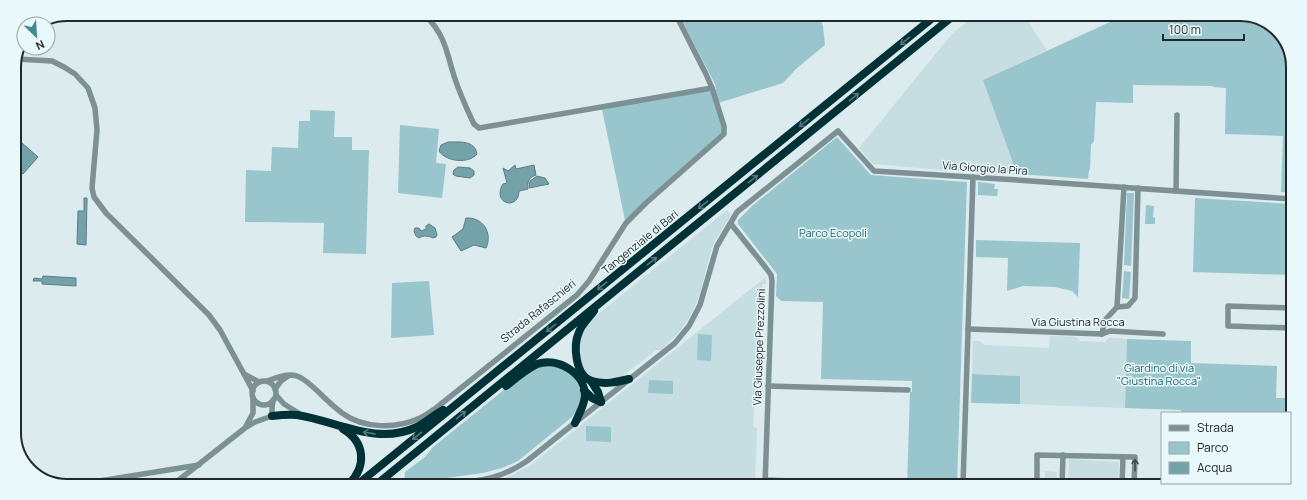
<svg xmlns="http://www.w3.org/2000/svg" width="1307" height="500" font-family="Manrope,sans-serif">
	<rect width="100%" height="100%" fill="#dcebed"/>
	<!-- built -->
	<g fill="#c6dde1">
		<path d="M974,16h50l23,34 -64,30 34,94 -41,-3v-5h-8v6l-95,-8 -14,-16 93,-114z"/>
		<path d="M727,210l4,5 -18,29 -14,52 -5,13 -13,21 -20,20h-5l-36,28 -13,3 -18,-5 -6,-10 -4,-13 1,-15 4,-10 7,-8z"/>
		<path d="M766,277v7h-4v9h-5v13h4l-3,95 -4,1 -1,25 4,1 -2,57 -270,-1 25,-8 21,-11z"/>
		<path d="M1050,336l26,1 4,4 25,1 4,-4 18,1 -2,69 -105,-4v-28l-48,-2 1,-33h7l4,4 65,3z"/>
		<path d="M1069,459l50,3 -1,24h-50z"/>
		<path d="M1045,471l12,1v14h-12z"/>
	</g>
	<!-- green -->
	<g fill="#98c6cc">
		<path d="M679,15l140,1 4,10 2,19 -29,24 -13,14 -68,21 10,26 -63,58 -45,48 8,-16 -23,-111 114,-20 -1,-5z"/>
		<path d="M1121,17h136l25,17 11,29 -1,130 -11,-1 2,-56 -58,-2 1,-46 -13,-1v-1l-80,-1v18l-37,-1 -2,39 -3,4 -1,25h-1l-1,9 -71,-5 -34,-94z"/>
		<path d="M310,110l25,1 -1,26h18v13h17l-3,104 -43,-1 1,-30 -79,-1 1,-52 25,1 1,-24 26,1 1,-27h11z"/>
		<path d="M400,125l39,4 -3,34 10,1 -4,34 -44,-5z"/>
		<path d="M837,137l34,38 96,7 -10,303h-50l3,-93h2v-11l-91,-2 2,-77 -42,-1 -5,-5 1,-22 -39,-50v-4l14,-14z"/>
		<path d="M978,182l17,2 -1,5h4l-1,7 -19,-1z"/>
		<path d="M1127,193h7l-3,73 -7,-1z"/>
		<path d="M1195,198l97,6 -1,71 -98,-3z"/>
		<path d="M1146,205l8,1 -1,11 2,1v6h-10z"/>
		<path d="M976,240l104,3 -2,54 -6,-6 -17,-4 -32,-1 -16,5 1,-33 -32,-1z"/>
		<path d="M1124,271l7,1 -2,27 -7,-1z"/>
		<path d="M429,281l5,54 -43,3 1,-55z"/>
		<path d="M698,334l14,1 -1,26 -14,-1z"/>
		<path d="M1127,339l64,2v22l86,3 -1,32h14v52v-37h-108l-1,-3 -56,-2z"/>
		<path d="M550,365c21,6 27,11 32,32h-1l-5,15 -4,5 -54,44 -16,7 -19,5 -59,8c-9,-1 -12,3 -20,3l1,-12 20,-15 8,-10 92,-74 12,-6z"/>
		<path d="M972,374l48,2v28l-49,-1z"/>
		<path d="M649,380l24,1v13l-25,-1z"/>
		<path d="M586,426l25,1v15l-25,-1z"/>
	</g>
	<!-- water -->
	<g fill="#74a2a9" stroke="#5b7d83">
		<path d="M14,136l24,21 -15,17 -9,-8z"/>
		<path d="M448,142c11,0 27,-2 29,12 -8,10 -31,8 -38,-3l2,-6z"/>
		<path d="M515,165l1,4 18,-4 2,10c-7,2 -9,7 -8,14l-9,2c0,20 -28,13 -16,-7l4,-1 -4,-15 5,3z"/>
		<path d="M458,167l12,1 4,3v4l-4,3 -14,-2 -3,-2 1,-4z"/>
		<path d="M537,176l8,2 4,6 -20,4 1,-7z"/>
		<path d="M84,198h3v3l-1,44 -9,-1 1,-33h6z"/>
		<path d="M466,218c17,-1 27,15 20,30l-12,-3 -13,6 -9,-14 11,-8z"/>
		<path d="M429,224l6,4 2,7 -1,2 -3,1c-4,-2 -9,-3 -14,0l-3,-2 -2,-5 1,-3h4l2,3 5,-2v-3z"/>
		<path d="M43,276l33,2v8l-34,-2v-3h-9l1,-3 8,1z"/>
	</g>
	<g fill="none" stroke-linecap="round" stroke-linejoin="round">
		<!-- minor -->
		<g stroke="#7d9093" stroke-width="5.5">
			<path d="M676,15l30,59 6,14"/>
			<path d="M16,59l36,2 12,6 11,7 13,14 7,20 2,22 -5,58 2,9 12,16 103,102 11,15 24,44"/>
			<path d="M1176,191l1,-76"/>
			<path d="M731,224l35,44 5,7 1,6 -7,204"/>
			<path d="M1117,307l11,-1 7,-8 3,-110"/>
			<path d="M1291,328l-63,-2v-20l63,2"/>
			<path d="M968,329l134,5 8,-3 53,3"/>
			<path d="M1102,334l3,-14 12,-13 7,-120"/>
			<path d="M267,381c8,-3 21,-8 30,-5 11,4 22,17 31,25 4,4 9,8 14,12 22,16 54,16 78,5 6,-3 11,-7 16,-10l141,-113 12,-14 37,-58 20,-20 78,-69v-8l-12,-38 -233,40 -5,-4 -2,-4c-7,-15 -13,-29 -18,-44 -8,-26 -9,-41 -29,-61"/>
			<circle cx="264" cy="393" r="12"/>
			<path d="M768,386l140,4"/>
			<path d="M275,389l6,-8 7,-5"/>
			<path d="M253,391l-9,-17 15,8"/>
			<path d="M276,395l8,9 16,10"/>
			<path d="M272,416v-8l1,-8"/>
			<path d="M246,426l7,-13v-15"/>
			<path d="M765,480l140,5"/>
			<path d="M87,483l112,-18"/>
			<path d="M175,483l70,-55 10,-6 17,-6"/>
			<path d="M452,484c30,-3 50,-6 75,-23l148,-118 14,-17 11,-21 17,-59 20,-34 101,-81 36,40 128,8 290,20"/>
			<path d="M963,485l10,-308"/>
			<path d="M1037,486v-31l98,2 -1,29"/>
			<path d="M1062,486l1,-31"/>
			<path d="M1122,486l1,-29"/>
			<path d="M1229,486v-3"/>
		</g>
		<!-- highway -->
		<g stroke="#003137" stroke-width="8">
			<path d="M594,311c-5,7 -12,13 -15,21 -6,13 -4,44 13,49 13,4 25,1 37,-2"/>
			<path d="M591,381l7,11 3,10"/>
			<path d="M506,386c10,-8 20,-17 31,-22 21,-7 48,9 48,32 -1,10 -6,18 -10,27"/>
			<path d="M584,390l8,8 9,4"/>
			<path d="M272,416c8,-1 17,-2 25,-1 40,6 79,31 120,12 9,-5 17,-12 26,-17"/>
			<path d="M343,429c22,13 24,37 6,55"/>
			<path d="M358,484l577,-468"/>
			<path d="M377,484l576,-468"/>
		</g>
	</g>
	<!-- one-way arrows -->
	<defs><path id="oneway-shaft" d="M-6 0H5M1.5-3L5.5 0L1.5 3" fill="none" stroke-width="1.6" stroke-linecap="round" stroke-linejoin="round"/></defs>
	<g stroke="#52777c">
		<use href="#oneway-shaft" transform="translate(905 41) rotate(141)"/>
		<use href="#oneway-shaft" transform="translate(854 97) rotate(-39)"/>
		<use href="#oneway-shaft" transform="translate(804 123) rotate(141)"/>
		<use href="#oneway-shaft" transform="translate(753 179) rotate(-39)"/>
		<use href="#oneway-shaft" transform="translate(703 205) rotate(141)"/>
		<use href="#oneway-shaft" transform="translate(652 261) rotate(-39)"/>
		<use href="#oneway-shaft" transform="translate(602 286) rotate(141)"/>
		<use href="#oneway-shaft" transform="translate(551 328) rotate(141)"/>
		<use href="#oneway-shaft" transform="translate(461 415) rotate(-39)"/>
		<use href="#oneway-shaft" transform="translate(369 433) rotate(-172)"/>
		<use href="#oneway-shaft" transform="translate(417 436) rotate(141)"/>
	</g>
	<use stroke="#424c4e" href="#oneway-shaft" transform="translate(1135 465) rotate(-89)"/>
	<g text-anchor="middle" stroke-width="3" stroke-linejoin="round" paint-order="stroke">
		<!-- street labels -->
		<g font-size="11" fill="#222829" stroke="#e9f8fb">
			<text transform="translate(985 168) rotate(4)" y="4">Via Giorgio la Pira</text>
			<text transform="translate(640 242) rotate(-39)" y="4">Tangenziale di Bari</text>
			<text transform="translate(538 311) rotate(-39)" y="4">Strada Rafaschieri</text>
			<text x="1078" y="326">Via Giustina Rocca</text>
			<text transform="translate(759 347) rotate(-88)" y="4">Via Giuseppe Prezzolini</text>
		</g>
		<!-- park labels -->
		<g font-size="11" fill="#216169" stroke="#e9f8fb">
			<text x="833" y="237">Parco Ecopoli</text>
			<text x="1159" y="372">Giardino di via<tspan x="1159" dy="13">"Giustina Rocca"</tspan></text>
		</g>
	</g>
	<!-- crop -->
	<path d="M0 0H1307V500H0ZM67 21H1240A46 46 0 0 1 1286 67V433A46 46 0 0 1 1240 479H67A46 46 0 0 1 21 433V67A46 46 0 0 1 67 21Z" fill="#e9f8fb" fill-rule="evenodd"/>
	<path fill="none" stroke="#222829" stroke-width="2" d="M67 21H1240A46 46 0 0 1 1286 67V433A46 46 0 0 1 1240 479H67A46 46 0 0 1 21 433V67A46 46 0 0 1 67 21Z"/>
	<!-- legend -->
	<rect x="1161" y="412" width="130" height="72" fill="#e9f8fb" stroke="#99a5a7"/>
	<rect x="1169" y="425" width="20" height="6" fill="#7d9093" stroke="#99a5a7"/>
	<text x="1197" y="432" font-size="12" fill="#222829">Strada</text>
	<rect x="1169" y="442" width="20" height="12" fill="#98c6cc" stroke="#99a5a7"/>
	<text x="1197" y="452" font-size="12" fill="#222829">Parco</text>
	<rect x="1169" y="462" width="20" height="12" fill="#74a2a9" stroke="#99a5a7"/>
	<text x="1197" y="472" font-size="12" fill="#222829">Acqua</text>
	<!-- north arrow -->
	<g transform="translate(36 36) rotate(155)"><circle r="19" fill="#e9f8fb" stroke="#99a5a7"/>
	<path d="M0-3L7 15L0 10L-7 15Z" fill="#428992"/>
	<text y="-6" font-size="11" font-weight="bold" text-anchor="middle" fill="#222829">N</text>
	</g>
	<!-- scale -->
	<path d="M1163 34v6h81v-6" fill="none" stroke="#222829" stroke-width="2"/>
	<text x="1169" y="34" font-size="12" fill="#222829" stroke="#e9f8fb" stroke-width="3" paint-order="stroke">100 m</text>
</svg>
